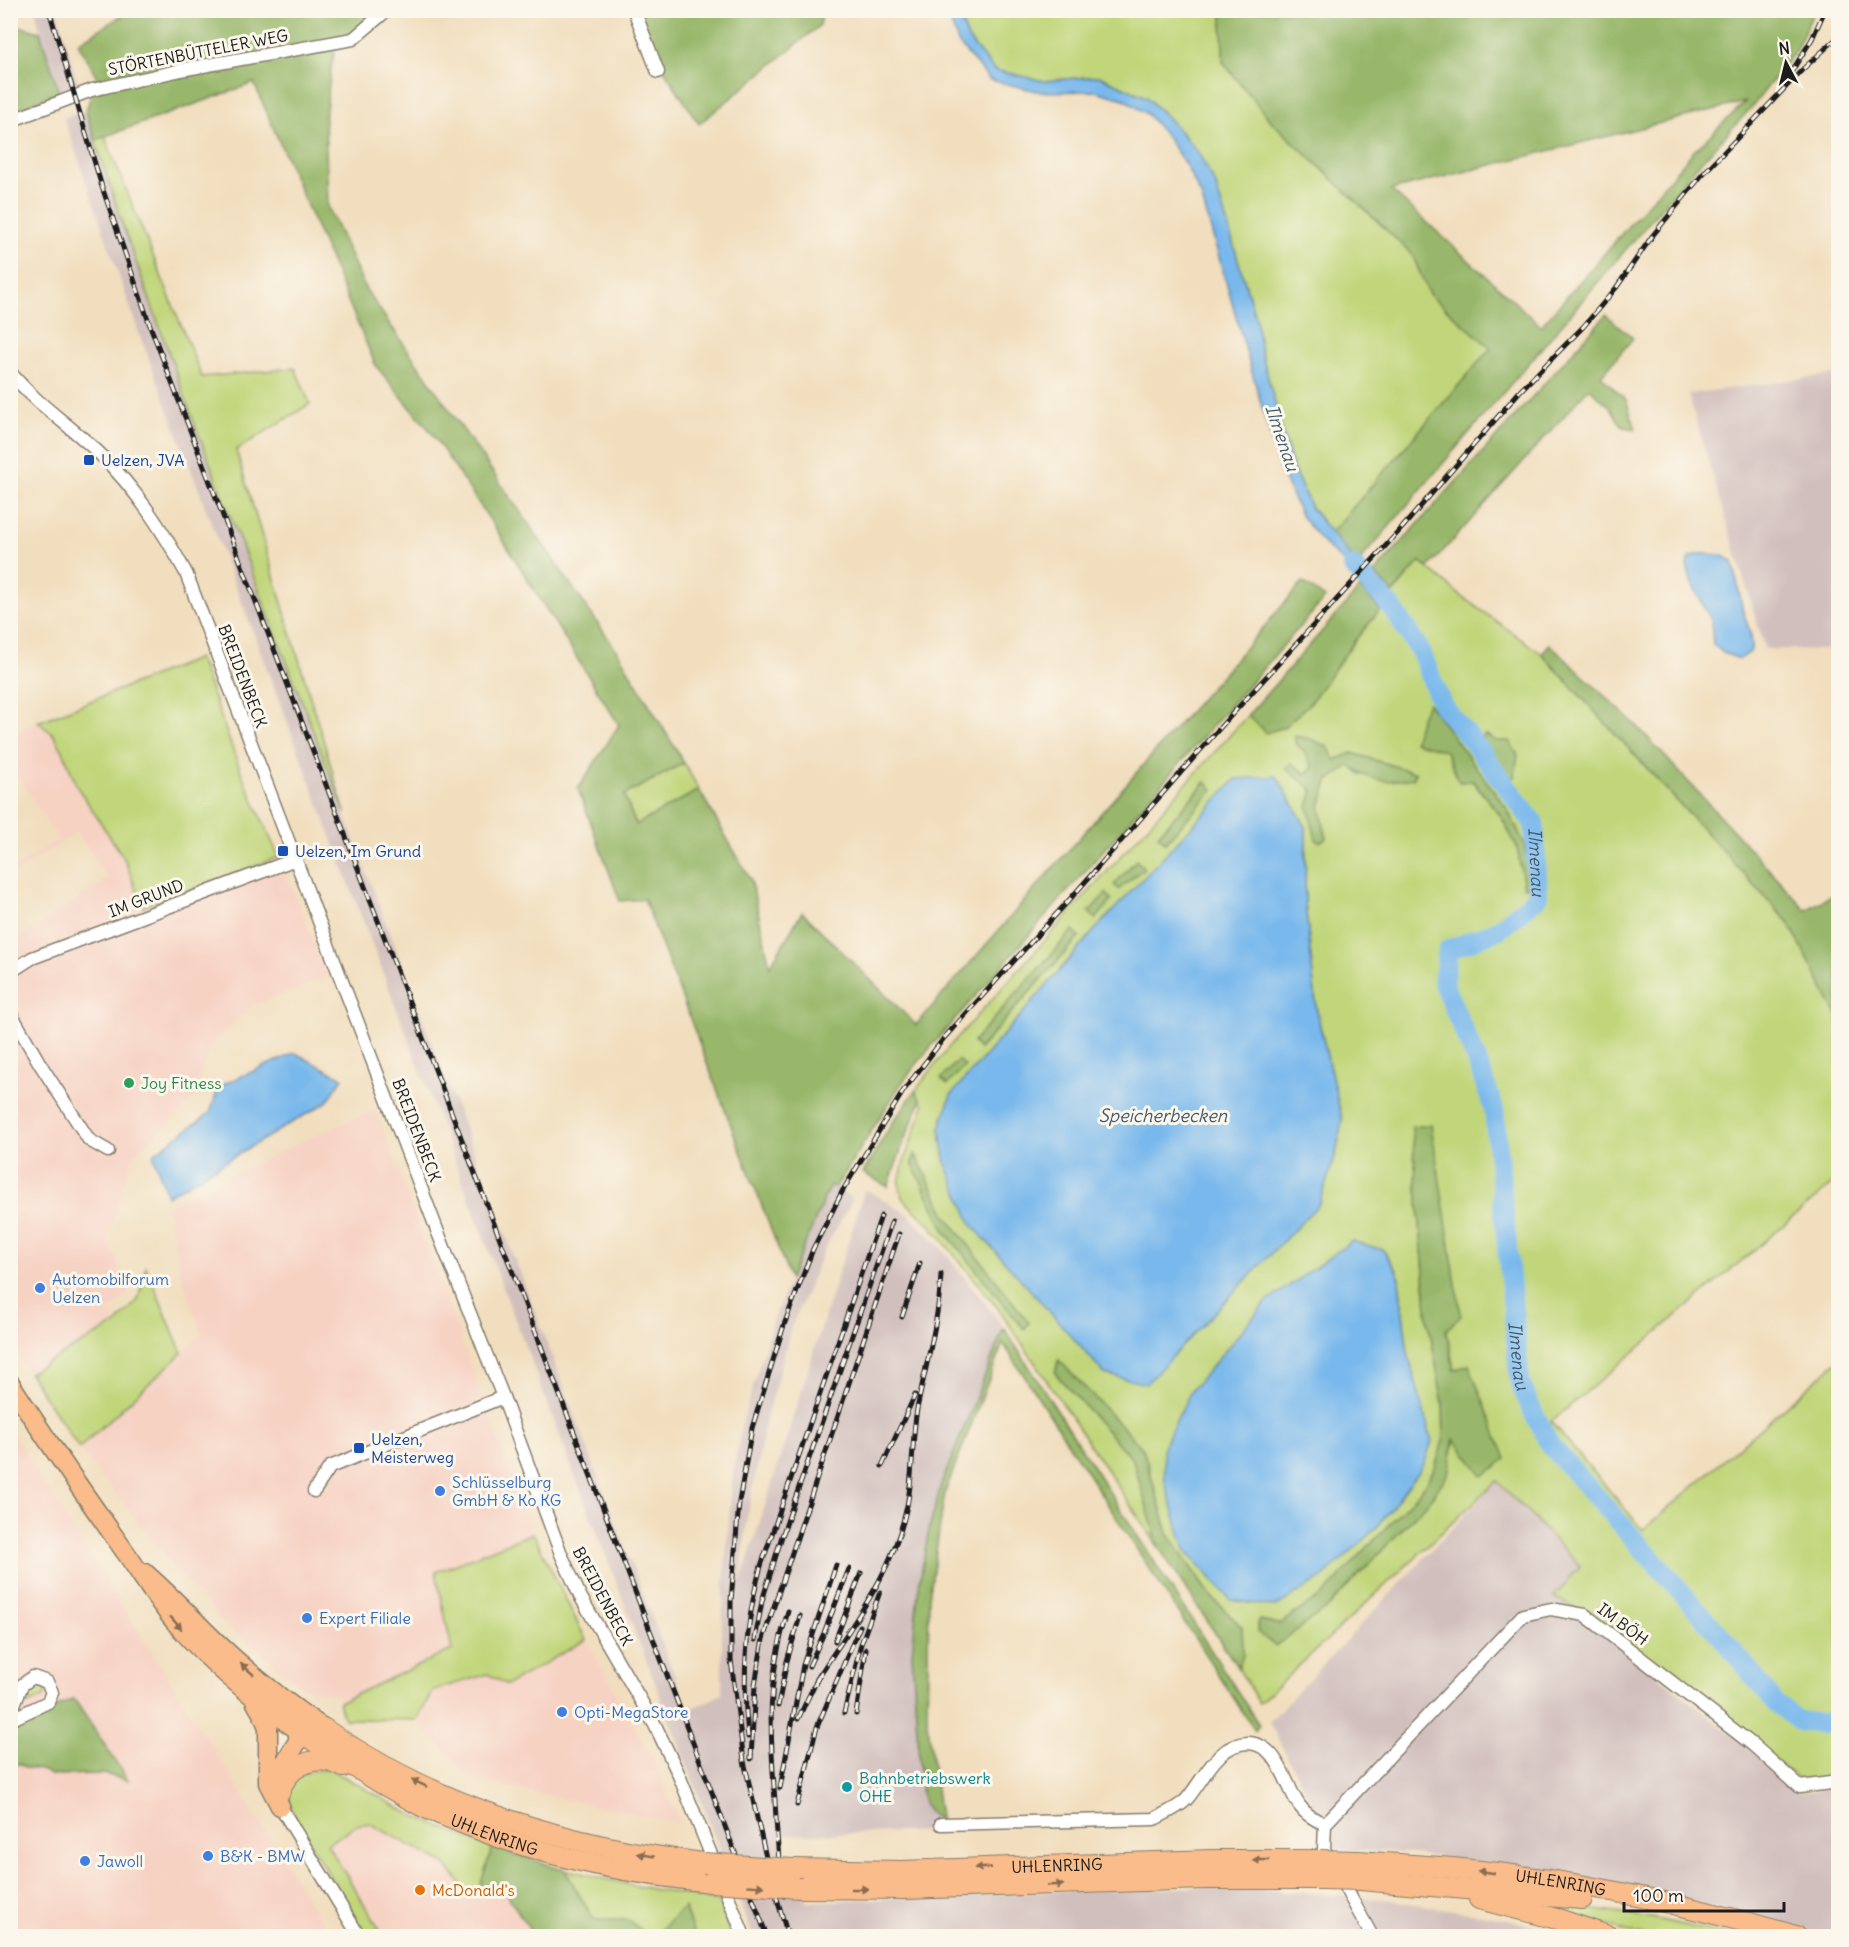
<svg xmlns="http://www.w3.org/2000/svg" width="1849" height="1947" font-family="Delius,sans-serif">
	<rect width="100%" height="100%" fill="#fbf7ec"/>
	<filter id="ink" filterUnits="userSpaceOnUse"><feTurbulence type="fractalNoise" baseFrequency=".0167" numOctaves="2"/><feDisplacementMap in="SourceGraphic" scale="12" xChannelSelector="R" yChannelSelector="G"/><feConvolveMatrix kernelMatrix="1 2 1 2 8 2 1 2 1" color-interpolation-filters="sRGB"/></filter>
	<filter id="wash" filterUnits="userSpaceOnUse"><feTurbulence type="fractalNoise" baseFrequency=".008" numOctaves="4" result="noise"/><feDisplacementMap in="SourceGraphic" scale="24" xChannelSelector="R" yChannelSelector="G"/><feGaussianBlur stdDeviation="1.35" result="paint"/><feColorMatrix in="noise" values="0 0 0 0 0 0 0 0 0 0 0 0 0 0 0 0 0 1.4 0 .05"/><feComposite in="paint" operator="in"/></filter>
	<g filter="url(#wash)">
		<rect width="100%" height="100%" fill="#f1debe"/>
		<!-- built -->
		<g fill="#f6d2c3">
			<path d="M38,722l15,12 10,17 14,36 47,71 19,49 136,-50 49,120 -75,28 -44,42 -15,52 -61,57 -26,81 22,56 -19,17 6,14 -87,49 -19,-28 1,-402 97,-64 -31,-47 -66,43v-5l47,-30 -46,-73 -1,1v-35z"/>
			<path d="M376,1110l157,423 -96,39 15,78 -107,50 -14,-7 -28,-5 -79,-65 -51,-57 -94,-118 123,-114 -21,-59 -14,-69 131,-63z"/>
			<path d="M10,1429l242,381 79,126h-320z"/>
			<path d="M586,1640l67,119 27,65 -208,-45 -56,-59 18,-30 54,-16 20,11z"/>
			<path d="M369,1823l76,41 25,31 10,-8 21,-3 29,47 -9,5h-145l3,-8 -52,-84 29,-19z"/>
		</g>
		<!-- industrial -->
		<g fill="#d1bfbd">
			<path d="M36,11h21l13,44 8,28 -19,9 -19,-60z"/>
			<path d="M86,111l37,115 72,199 493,1286 34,-17v-62l3,-65 8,-93 9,-50 30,-101 59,-139 22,15 -29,51 -33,78 -24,87 -20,103 -7,67 125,-396 44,26 35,36 60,77 -63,157 -13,49 -16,121 9,135 4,18 15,11 2,12 -161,4 25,67 256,-11 145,-4 116,7 67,6 87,14 81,16 16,6h-821l-190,-491 -424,-1112 -75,-215z"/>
			<path d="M1838,374v276l-73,-1 -77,-255z"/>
			<path d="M1497,1481l83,85 -25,31 25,18 171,134 48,44 39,-7v150h-16l-92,-26 -256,-49 -79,-9 -59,-3 -67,-127z"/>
		</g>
		<!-- green -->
		<g fill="#c1d67a" stroke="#6e794b" stroke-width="1.5" fill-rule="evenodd">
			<path d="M957,11h265l1,51 46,57 143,135 17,40 62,54 -160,185 -20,-25 -19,-42 -31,-114 -5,-32 -41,-137 -18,-32 -26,-30 -25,-24 -47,-21 -55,5 -50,-11 -25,-30z"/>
			<path d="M104,135l98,242 93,-9 15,36 -74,46 109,363 -150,-388 -72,-199 -28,-86z"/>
			<path d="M1420,561l41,35 81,58 247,269 49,94v162l-287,243 92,108 195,-169v415l-36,6 -205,-161 -43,-24 26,-31 -83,-85 -238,222 -21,-35 5,-13 -1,-28 -32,-31 -42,-62 -25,-85 -85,-88 -3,12 78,87 26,88 -158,-236 -69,-85 -30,-29 -3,-15 5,-22 20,-56 -9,-14 33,-43 300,-333 19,18 84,-86 5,-8zM1481,740l15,1 17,41h-1zM1304,751l31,10 17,-8 64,20 -55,2 -11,-10 -22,16 -8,25 6,31 -20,-63 7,-6zM1446,751l60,56 26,79h-8l-7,-39 -16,-31 -29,-35h-13zM1205,783l-39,59h-1l-6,-8zM1306,827l-1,76 12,110 25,106 -165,231 -31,33 -41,-9 -34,-39 -125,-171 -6,-36 11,-33zM1072,931l7,6 -100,112 -6,-7zM1412,1127l42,244 15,-6 -21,109 -19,27 -101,106 -71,25 2,-12 20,4 45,-30 99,-106 12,-20 9,-30 -1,-35 -15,-82zM916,1155l31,62 81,107 -3,4 -79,-95zM1383,1250l15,22 10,82z"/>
			<path d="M199,658l44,119 36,80 -136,50 -19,-49 -47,-71 -14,-36 -10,-17 -15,-12z"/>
			<path d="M684,763l15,27 -63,35 -12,-30z"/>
			<path d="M146,1267l36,86 -103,95 -50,-75 87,-49 22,-24z"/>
			<path d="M533,1533l53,107 -79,45 -19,-11 -54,16 -18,30 -72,-1 -5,-17 113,-52 -16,-78z"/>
			<path d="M35,1683l11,5 -2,9 -19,8 -4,-5 3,-10z"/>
			<path d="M330,1769l82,46 80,33 -12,39 -10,8 -25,-31 -76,-41 -13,2 -29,19 52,84 -3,8h-11l-70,-117c-14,-37 -2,-48 35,-50z"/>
			<path d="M564,1869l62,15 94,18 10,34h-23l-13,-2 -10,-26 -29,28h-6l-21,-16h-34z"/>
			<path d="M1525,1900l126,18 84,18h-93z"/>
		</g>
		<!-- forest -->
		<g fill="#98b76a" stroke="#5a6a43" stroke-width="1.5" fill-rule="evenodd">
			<path d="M129,11h250l-27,22 -14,2 -7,33 -6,50 3,89 38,83 253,364 65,109 -60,32 12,30 63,-35 52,90 19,86 32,-54 114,113 387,-443 22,16 -396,451 -28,35 -65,103 -6,-2 -40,94 -146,-380 -24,2 -42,-112 41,-64 -123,-196 -65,-97 -55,-66 -122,-283 -159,57 -9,-29 11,-34 -19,-34z"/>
			<path d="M639,11h183l-2,14 -121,99 -37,-57z"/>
			<path d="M1222,11h592l-18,39 -44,57 -54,58 -341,399 -26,-31 160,-185 -62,-54 -17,-40 -143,-135 -46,-57zM1745,102l-52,50 -152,174 -150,-136z"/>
			<path d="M11,24l29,8 19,60 -48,20z"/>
			<path d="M1606,315l27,23 -32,38 25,24 10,29 -13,-2 -14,-21 -20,-18 -161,180 -8,-7 -27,32 -19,-20z"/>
			<path d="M1360,588l20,22 -24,29 -45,63 -27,25 -18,6 -18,-18z"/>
			<path d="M1549,644l88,82 169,184 32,-18v125l-49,-94 -247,-269z"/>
			<path d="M1428,703l78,104 18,36 8,43 -8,1 -7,-40 -16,-31 -28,-35 -14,1 -13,-31 -32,-9 6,-23z"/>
			<path d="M1485,734l11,7h13l9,14 -5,27 -32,-42z"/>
			<path d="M1295,736l16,3 17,8 7,13 17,-7 64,20 -3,5c-26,5 -42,5 -63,-13l-22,16 -8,25 6,32 -6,4 -4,-2 -8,-33 5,-17 -27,-21 5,-6 15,11 7,-6 -9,-17 -9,-8z"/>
			<path d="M1206,782l7,8 -47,52 -8,-7z"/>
			<path d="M1136,860l8,8 -25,21 -5,-4z"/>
			<path d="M1106,893l6,7 -16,19 -7,-7z"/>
			<path d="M1073,930l6,7 -100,112 -6,-7z"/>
			<path d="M958,1060l7,6 -18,19 -6,-6z"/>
			<path d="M915,1091l6,9 -16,39 -17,48 -25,-14 28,-48z"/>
			<path d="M1431,1125l30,191 -15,14 8,40 15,-5 37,94 -23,17 -29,-37 -6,35 -19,27 -101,106 -53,39 -18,-14 2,-12 20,4 45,-30 99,-106 12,-20 9,-30 -1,-35 -15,-82 -16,-194z"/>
			<path d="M915,1154l32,63 82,106 -5,6 -78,-96 -34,-70z"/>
			<path d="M1004,1328l255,397 -4,6 -252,-388 -58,149 -16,105 -2,121 13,101c-15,-5 -16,-16 -19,-29l-9,-135 6,-63 10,-58 13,-49z"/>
			<path d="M1059,1360l84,89 25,85 42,62 32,31 1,28 -5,13 -79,-120 -26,-88 -78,-87z"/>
			<path d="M74,1699l54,81 -24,-6 -53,1 -9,-5 -16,-2 -6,-4h-9v-37z"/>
			<path d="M492,1848l72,21 30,51h34l21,16h-128l9,-6 -29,-45 -21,2z"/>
			<path d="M684,1907l10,27 13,2h-52z"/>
		</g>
		<!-- water -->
		<g fill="#78b8ec" stroke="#4a6a84" stroke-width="1.5">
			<path d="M946,11h11l12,29 25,30 50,11 55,-5 47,21 25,24 26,30 18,32 41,137 5,32 31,114 19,42 46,56 14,23 -48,-44 -21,-26 -21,-44 -80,-278 -16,-31 -18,-27 -20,-23 -23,-15 -29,-8 -54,1 -51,-12 -31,-36z"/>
			<path d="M1699,554c13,0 23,-1 34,8l10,49 8,25 1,10 -2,6 -10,7 -17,-6 -10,-9 -2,-24 -19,-36 -5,-19 3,-7z"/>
			<path d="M1277,776l29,51 -1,76 12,110 25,106 -5,31 -18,54 -173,180 -41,-10 -133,-149 -26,-61 -6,-36 11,-33 142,-163 143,-153z"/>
			<path d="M295,1053l48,25 -16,24 -160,94 -14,-42 57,-41 9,-27z"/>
			<path d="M1352,1241l31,9 15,22 10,82 24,87 -8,24 -46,61 -57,53 -46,28 -44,-7 -46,-50 -20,-68 -2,-35 28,-56 74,-88z"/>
		</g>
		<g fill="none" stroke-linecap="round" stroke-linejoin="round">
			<!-- river -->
			<path stroke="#78b8ec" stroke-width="20" id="s1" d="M1353,566l40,43 28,43 21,53 28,33 64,85 4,74 -40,33 -50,20 -5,33 34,78 17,48 26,273 11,26 19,37 176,197 50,62 23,17 23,3 16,-5"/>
		</g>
	</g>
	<g filter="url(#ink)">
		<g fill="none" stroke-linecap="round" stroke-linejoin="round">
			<!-- minor casing -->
			<g stroke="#867d6d" stroke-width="15">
				<g id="minor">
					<path d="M634,10l24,62"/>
					<path d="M10,121l82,-31 94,-21 167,-30 34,-29"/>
					<path d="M10,372c24,30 62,55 89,81 37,36 63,76 87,120l251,657 66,167 58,157 19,42 75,129 23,48 66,163"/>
					<path d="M10,972l22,-14 264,-99"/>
					<path d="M10,1012l30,52 49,76 19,11"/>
					<path d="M314,1491l16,-24 173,-70"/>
					<path d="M10,1714l12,-29 11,-8 14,5 5,10 -4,10 -38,18"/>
					<path d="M280,1806l79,130"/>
					<path d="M941,1824l213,-5c10,-5 24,-11 32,-19 17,-19 32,-58 63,-57 30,2 36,42 50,62 6,9 16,15 26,19l-1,25 48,87"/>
					<path d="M1325,1824l198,-209 28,-6 34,6 168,130 47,42 38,-5"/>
				</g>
			</g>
			<!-- primary casing -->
			<g stroke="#867d6d" stroke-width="21">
				<g id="primary">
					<path d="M10,1383c37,58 76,114 116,170 17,24 31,48 50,70 35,42 79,77 123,108"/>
					<path d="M145,1573c21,18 40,38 60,58 36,36 76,68 118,97"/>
					<path d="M256,1703l6,10 6,14v56l12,23"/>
					<path d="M279,1792l4,-27 15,-24v-21"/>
				</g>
			</g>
			<!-- trunk casing -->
			<g stroke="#867d6d" stroke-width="22">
				<g id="trunk">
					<path d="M323,1728c112,78 247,119 381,135"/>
					<path id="s2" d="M299,1731c38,26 77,50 117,72 16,9 34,15 51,22 77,32 161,49 244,57"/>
					<path d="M279,1793c9,-28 37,-41 64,-26"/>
					<path id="s3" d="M1358,1861c38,3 76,5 114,9 107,11 221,36 324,66"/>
					<path id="s4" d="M793,1869l108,2 310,-11h109"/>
					<path d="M1360,1880l222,19"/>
					<path d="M801,1888l103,1 301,-10h117"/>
					<path d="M1479,1899l82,21 47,16"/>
				</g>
			</g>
			<!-- minor -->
			<use href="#minor" stroke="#fff" stroke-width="12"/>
			<!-- primary -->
			<use href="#primary" stroke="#f9bc8a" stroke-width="18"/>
			<!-- trunk -->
			<use href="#trunk" stroke="#f9bc8a" stroke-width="20"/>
			<!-- rail casing -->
			<g stroke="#1c1c1c" stroke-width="5">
				<g id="rail">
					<path d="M49,10l53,177 49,141 616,1608"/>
					<path d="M1790,74l22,-35 13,-29"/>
					<path d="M902,1317l18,-54"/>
					<path d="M882,1466l33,-71"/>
					<path d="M755,1640l7,-39 20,-65 110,-315"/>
					<path d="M835,1641l26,-68"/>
					<path d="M809,1666l15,-33 25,-64"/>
					<path d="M817,1679c35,-55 75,-104 89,-169 8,-33 5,-67 11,-101 9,-45 22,-88 24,-135"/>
					<path d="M778,1706l9,-45 13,-45"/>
					<path d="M844,1713l17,-69 19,-52"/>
					<path d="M856,1714l10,-65"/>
					<path d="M798,1719l22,-46"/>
					<path d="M748,1737c-6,-58 -3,-114 13,-171l120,-350"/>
					<path d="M751,1759l4,-74 8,-46 136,-405"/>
					<path d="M780,1788l23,-123 33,-100"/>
					<path d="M797,1805l20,-78 43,-101"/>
					<path d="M784,1896c-6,-31 -7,-63 -9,-95 -5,-69 -9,-122 13,-190"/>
					<path d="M788,1936l-18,-61 -26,-114 -13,-101v-59l8,-99 13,-74 32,-103 29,-76 30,-59 61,-100 40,-52 127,-140 154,-176 177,-194 118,-137 63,-64 33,-39 37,-53 49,-60 101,-106 35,-32"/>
				</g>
			</g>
			<!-- rail -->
			<use href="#rail" stroke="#fbf7ec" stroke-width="3" stroke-dasharray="9" stroke-linecap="butt"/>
			<!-- trunk-bridge casing -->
			<g stroke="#867d6d" stroke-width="22" stroke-linecap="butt">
				<g id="trunk-bridge">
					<path d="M1320,1860l38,1"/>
					<path d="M704,1863l89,6"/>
					<path d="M1322,1879l38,1"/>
					<path d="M711,1882l90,6"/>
				</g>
			</g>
			<!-- trunk-bridge -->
			<use href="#trunk-bridge" stroke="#f9bc8a" stroke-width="20"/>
		</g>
		<!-- one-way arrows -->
		<defs><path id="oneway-solid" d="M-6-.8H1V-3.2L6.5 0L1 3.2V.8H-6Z" transform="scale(1.5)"/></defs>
		<g fill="#8a6c53">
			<use href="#oneway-solid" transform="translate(176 1623) rotate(49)"/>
			<use href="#oneway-solid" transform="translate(247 1669) rotate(-139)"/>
			<use href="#oneway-solid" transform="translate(419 1783) rotate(-155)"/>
			<use href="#oneway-solid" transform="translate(646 1855) rotate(-170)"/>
			<use href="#oneway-solid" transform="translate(1261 1860) rotate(180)"/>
			<use href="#oneway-solid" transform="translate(983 1868) rotate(178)"/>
			<use href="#oneway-solid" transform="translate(1486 1872) rotate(-172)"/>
			<use href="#oneway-solid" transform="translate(1055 1885) rotate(-2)"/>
			<use href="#oneway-solid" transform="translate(756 1886) rotate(4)"/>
			<use href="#oneway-solid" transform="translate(860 1889)"/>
		</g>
	</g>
	<!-- markers -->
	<g fill="#1a4fb4" stroke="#fbf7ec" stroke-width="2">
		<rect x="83" y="454" width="12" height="12" rx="3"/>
		<rect x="277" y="845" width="12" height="12" rx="3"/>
		<rect x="353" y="1442" width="12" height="12" rx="3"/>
	</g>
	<circle fill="#2e9e5b" stroke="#fbf7ec" stroke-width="2" cx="129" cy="1083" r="6"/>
	<g fill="#3f7fe0" stroke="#fbf7ec" stroke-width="2">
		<circle cx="40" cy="1288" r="6"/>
		<circle cx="440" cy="1491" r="6"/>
		<circle cx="307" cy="1618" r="6"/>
		<circle cx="562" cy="1712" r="6"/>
		<circle cx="208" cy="1856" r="6"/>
		<circle cx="85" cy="1861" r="6"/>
	</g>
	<circle fill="#0f9aa8" stroke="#fbf7ec" stroke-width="2" cx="847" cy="1787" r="6"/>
	<circle fill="#e8710a" stroke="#fbf7ec" stroke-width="2" cx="420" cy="1890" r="6"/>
	<g text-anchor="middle" stroke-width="6" stroke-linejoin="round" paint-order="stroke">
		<!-- street labels -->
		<g font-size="16" fill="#1c1c1c" stroke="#fbf7ec">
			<text transform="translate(198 52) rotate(-11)" y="6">STÖRTENBÜTTELER WEG</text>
			<text transform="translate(243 676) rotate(69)" y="6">BREIDENBECK</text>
			<text transform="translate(146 898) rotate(-21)" y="6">IM GRUND</text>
			<text transform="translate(417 1130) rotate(69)" y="6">BREIDENBECK</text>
			<text transform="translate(603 1596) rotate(62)" y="6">BREIDENBECK</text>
			<text transform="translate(1623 1624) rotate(37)" y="6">IM BÖH</text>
			<text dy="6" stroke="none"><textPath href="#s2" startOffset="222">UHLENRING</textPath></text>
			<text dy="6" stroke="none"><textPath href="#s4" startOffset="264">UHLENRING</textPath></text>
			<text dy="6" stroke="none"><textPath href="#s3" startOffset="204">UHLENRING</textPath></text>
		</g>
		<!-- transit labels -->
		<g font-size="16" fill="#164399" stroke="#fbf7ec" text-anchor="start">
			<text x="101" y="466">Uelzen, JVA</text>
			<text x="295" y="857">Uelzen, Im Grund</text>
			<text x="371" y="1445">Uelzen,<tspan x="371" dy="18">Meisterweg</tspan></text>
		</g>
		<!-- leisure labels -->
		<g font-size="16" fill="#27864d" stroke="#fbf7ec" text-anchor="start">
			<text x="141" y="1089">Joy Fitness</text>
		</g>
		<!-- shop labels -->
		<g font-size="16" fill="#366cbe" stroke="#fbf7ec" text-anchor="start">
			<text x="52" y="1285">Automobilforum<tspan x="52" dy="18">Uelzen</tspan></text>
			<text x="452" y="1488">Schlüsselburg<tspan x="452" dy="18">GmbH &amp; Ko KG</tspan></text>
			<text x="319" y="1624">Expert Filiale</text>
			<text x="574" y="1718">Opti-MegaStore</text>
			<text x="220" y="1862">B&amp;K - BMW</text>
			<text x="97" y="1867">Jawoll</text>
		</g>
		<!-- culture labels -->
		<g font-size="16" fill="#0d838f" stroke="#fbf7ec" text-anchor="start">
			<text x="859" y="1784">Bahnbetriebswerk<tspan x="859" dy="18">OHE</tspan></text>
		</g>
		<!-- food labels -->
		<g font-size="16" fill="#c56008" stroke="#fbf7ec" text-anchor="start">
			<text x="432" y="1896">McDonald's</text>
		</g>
		<!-- water labels -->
		<g font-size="18" font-style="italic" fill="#415a6f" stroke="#fbf7ec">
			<text transform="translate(1282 438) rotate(71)" y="6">Ilmenau</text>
			<text dy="6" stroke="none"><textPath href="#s1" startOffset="356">Ilmenau</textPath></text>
			<text x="1163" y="1122">Speicherbecken</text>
			<text dy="6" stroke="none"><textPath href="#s1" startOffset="914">Ilmenau</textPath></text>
		</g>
	</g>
	<!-- margin -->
	<rect width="1849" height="1947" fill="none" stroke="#fbf7ec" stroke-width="36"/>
	<!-- north arrow -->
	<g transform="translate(1786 63) rotate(353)" stroke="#fbf7ec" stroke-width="4.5" paint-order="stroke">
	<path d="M0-4.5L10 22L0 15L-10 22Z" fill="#1c1c1c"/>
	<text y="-9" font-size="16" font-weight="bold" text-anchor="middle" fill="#1c1c1c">N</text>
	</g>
	<!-- scale -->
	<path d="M1624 1902v9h160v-9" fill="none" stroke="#1c1c1c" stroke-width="3"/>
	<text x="1633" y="1902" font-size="18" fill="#1c1c1c" stroke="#fbf7ec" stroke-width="4.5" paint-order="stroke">100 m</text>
</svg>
